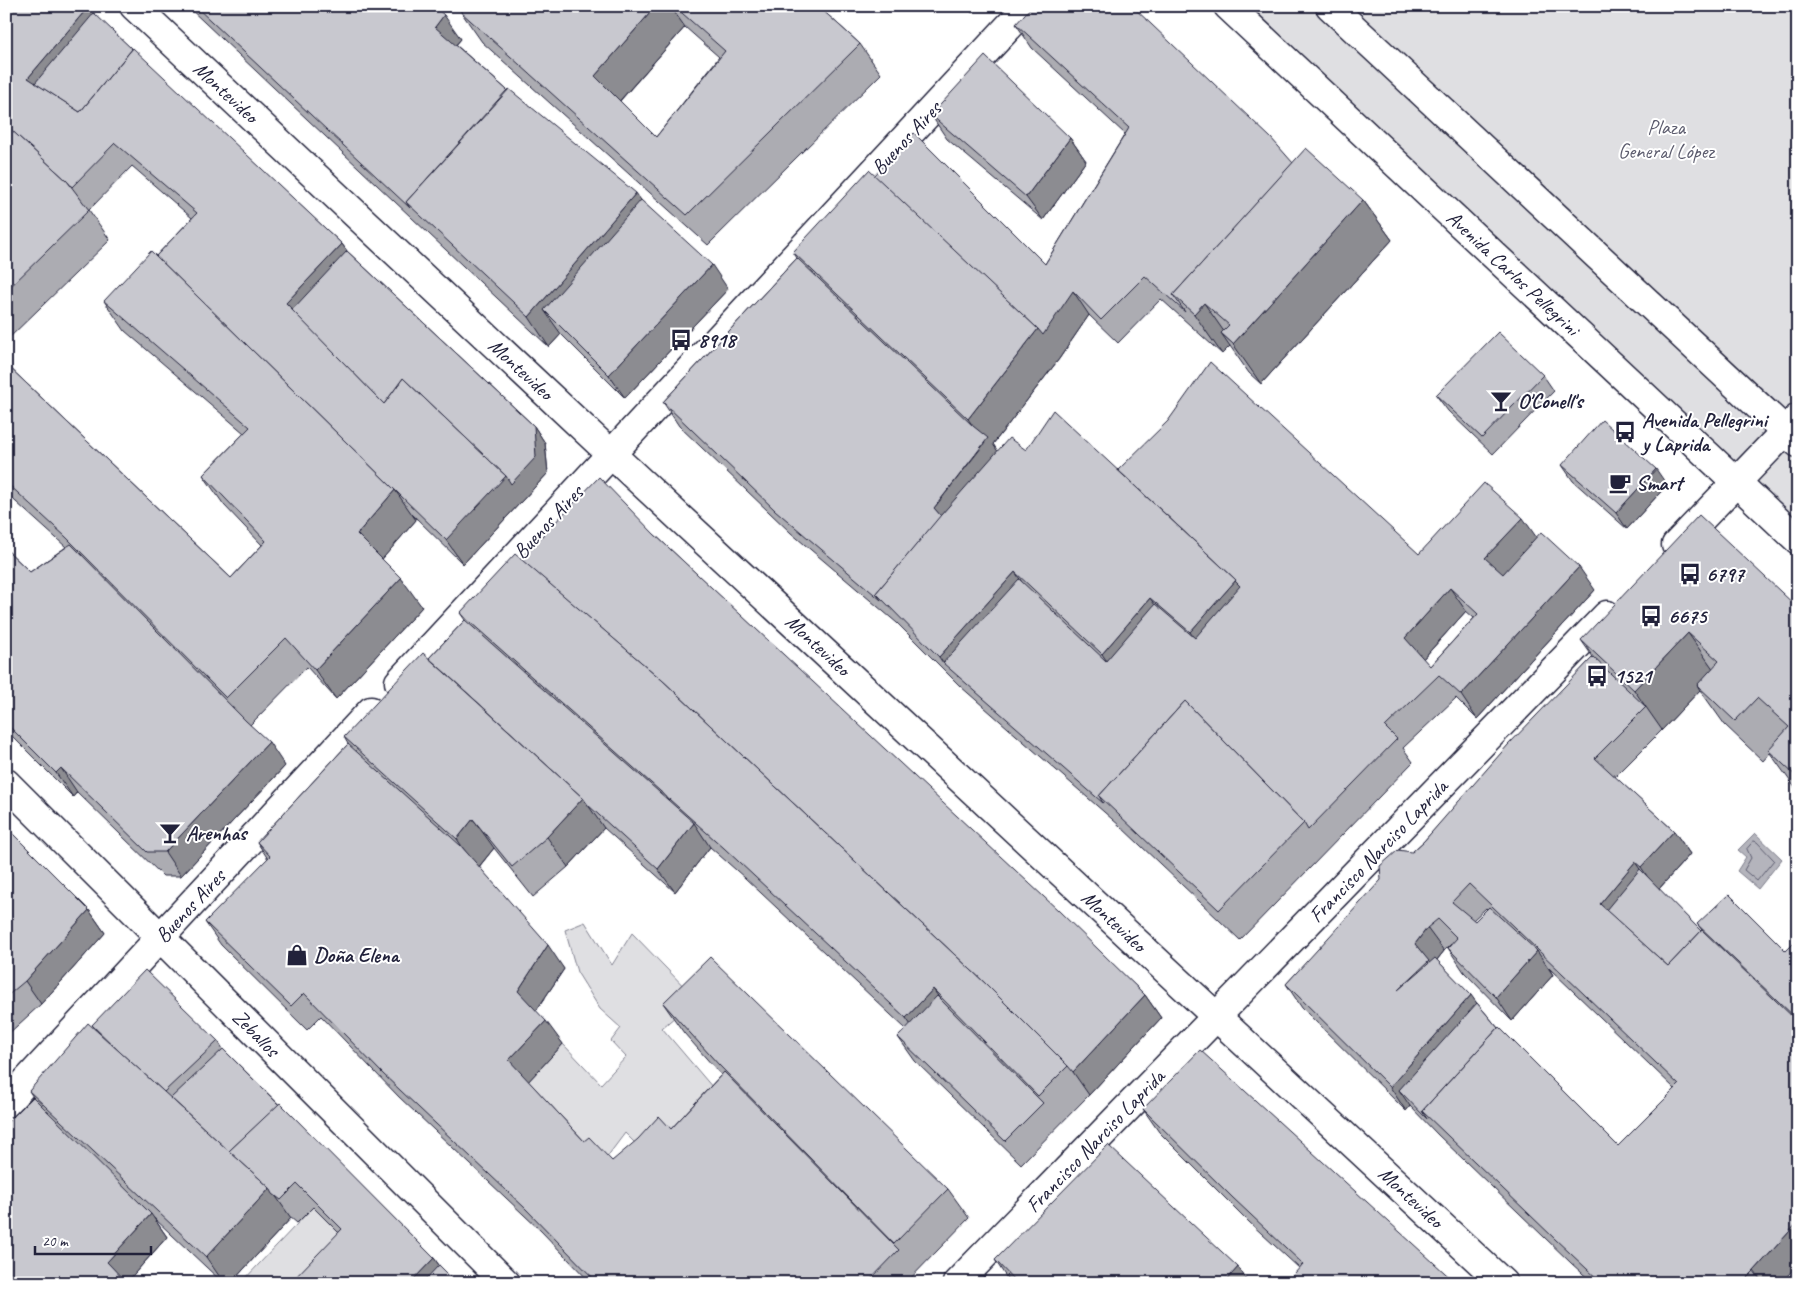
<svg xmlns="http://www.w3.org/2000/svg" width="1804" height="1289" font-family="Caveat,sans-serif">
	<rect width="100%" height="100%" fill="#fff"/>
	<filter id="ink" filterUnits="userSpaceOnUse"><feTurbulence type="fractalNoise" baseFrequency=".02" numOctaves="2"/><feDisplacementMap in="SourceGraphic" scale="10" xChannelSelector="R" yChannelSelector="G"/><feConvolveMatrix kernelMatrix="1 2 1 2 8 2 1 2 1" color-interpolation-filters="sRGB"/></filter>
	<g filter="url(#ink)">
		<!-- green -->
		<g fill="#dfdfe2" stroke="#80808e">
			<path d="M1228,6h570v534z"/>
			<path d="M585,922l27,43 20,-32 64,66 -34,29 57,67 -65,67 -29,-29 -24,32 -75,-81 37,-40 38,40 25,-27 -15,-16 10,-13 -21,-19 -23,-37 -12,-42z"/>
			<path d="M313,1207l45,45 -29,31h-88z"/>
		</g>
		<!-- water -->
		<path fill="#b4b4bc" stroke="#7a7a88" d="M1755,833l27,26 -24,30 -21,-18 9,-14 -8,-7z"/>
		<g fill="none" stroke-linecap="round" stroke-linejoin="round">
			<!-- shore -->
			<path stroke="#5c5c6f" stroke-width="1" d="M1754,841l3,1 17,18 -17,21 -13,-11 7,-12 -4,-9z"/>
			<!-- minor casing -->
			<g stroke="#22223b" stroke-width="31">
				<g id="minor">
					<path d="M134,6l477,448 892,829"/>
					<path d="M399,682l629,-676"/>
					<path d="M6,783l500,500"/>
					<path d="M6,1103l365,-392"/>
				</g>
			</g>
			<!-- major casing -->
			<g stroke="#22223b" stroke-width="31">
				<g id="major">
					<path d="M1228,6l570,534"/>
					<path d="M1330,6l468,437"/>
					<path d="M1676,545l122,-127"/>
					<path d="M957,1283l650,-668"/>
				</g>
			</g>
			<!-- minor -->
			<use href="#minor" stroke="#fff" stroke-width="28"/>
			<!-- major -->
			<use href="#major" stroke="#fff" stroke-width="28"/>
		</g>
		<!-- wall -->
		<g fill="#acacb2" stroke="#22223b" fill-rule="evenodd">
			<path d="M6,6h83l5,8 248,230 5,7 187,175 11,17 3,30 -85,91 -51,-50 4,6 -34,39 40,48 -86,92 -29,-32 -57,58 35,41 -104,110h-18l-86,-84 -4,5 -67,-67v-181l24,23 36,-25 -60,-54v-129l225,214 31,-33 -38,-40 -21,-30 41,-42 -119,-102 -21,-30 52,-45 36,-38 -60,-52 -43,44 21,30 -104,101z"/>
			<path d="M187,6h247l27,33 -5,6 51,45 134,110 87,89 -103,109 -64,-64 -12,13z"/>
			<path d="M455,6h363l42,38 21,30 -173,171 -226,-203 -21,-30zM685,27l34,30 -63,80 -36,-36z"/>
			<path d="M965,6h14l-7,7z"/>
			<path d="M1016,24l277,139 70,37 29,40 -131,144 -12,-11 -19,-27 -8,8 -61,-55 -43,44 -29,-28 -30,44 -66,85 5,8 28,-2 92,20 301,84 118,-17 58,53 -118,129 -21,-21 -53,50 10,14 -173,178 -120,-114 -160,-140 -63,-63 -106,-90 -112,-107 -16,-24 134,-144 -4,-6 81,-76 171,88 80,-130 -93,-86zM1466,611l8,7 -44,48 -7,-7z"/>
			<path d="M931,115l139,23 16,23 -43,59 -96,-81z"/>
			<path d="M1543,375l11,16 -61,63 -45,-43 -12,-16z"/>
			<path d="M1562,465l105,20 -40,44 -54,-48z"/>
			<path d="M654,534l491,461 16,23 -72,77 -68,69 -106,-103 -17,-24 8,-8 -161,-151 -35,-31 -35,45 -71,-64 -36,39 -35,30 -39,-49 -15,19 85,102 -28,42 27,33 -35,37 56,60 28,20 59,-32 50,-54 -37,-42 -21,-30 285,186 21,29 -63,65h-315l-50,-52 -142,-134 -78,-81 -14,14 -86,-85 -16,-23 63,-63 -11,-17 91,-98 -4,-7 85,-79 36,-38 -5,-7 60,-54z"/>
			<path d="M1798,608v184l-28,-39 -7,8 -38,-36 -25,-35 -38,40 -47,47 59,54 16,23 -31,35 42,42 1,-1 -5,-6 89,27 12,-12v325l-17,19h-188l-22,-20 -133,-128 -28,-29 -4,5 -104,-103 -16,-24 126,-132 12,-11 169,-184 -12,-17zM1486,908l1,1 -12,12 -2,-1zM1451,944l-3,4 16,24 48,49 41,-46 -4,-7 126,121 -57,57 -120,-118 -21,-25 -40,-43 7,-9z"/>
			<path d="M6,827l83,83 16,23 -64,71 -35,32z"/>
			<path d="M92,1025l126,16 5,8 211,209 5,7 -101,-33 -25,-25 -16,16 -7,-6 1,1 -60,65h-8l-69,-65 13,19 -40,45 -94,-185 -4,-6 67,-61z"/>
			<path d="M1143,1109l313,174 -157,-15 -50,-46 -90,-90z"/>
			<path d="M995,1260l254,23h-239z"/>
		</g>
		<!-- shaded-wall -->
		<g fill="#8c8c91" stroke="#22223b">
			<path d="M89,6l16,24 -56,66 -21,-18z"/>
			<path d="M457,6h9l-4,6z"/>
			<path d="M656,6h14l15,21 -70,79 -20,-30z"/>
			<path d="M444,15l17,24 -10,11 -16,-23z"/>
			<path d="M1070,138l16,23 -43,59 -17,-23z"/>
			<path d="M636,193l21,30 -113,87 17,24 -12,13 -20,-30z"/>
			<path d="M1363,200l29,40 -131,144 -28,-40z"/>
			<path d="M342,244l16,23 -53,57 -19,-21z"/>
			<path d="M712,265l16,24 -103,109 -16,-23z"/>
			<path d="M1073,291l16,24 -30,44 -66,85 12,18 -53,68 -18,-22 51,-65 -17,-24 70,-90z"/>
			<path d="M1204,303l28,40 -11,-10 9,13 -8,8 -28,-40z"/>
			<path d="M534,426l11,17 3,30 -85,91 -17,-24z"/>
			<path d="M1656,469l11,16 -40,44 -11,-16z"/>
			<path d="M395,490l21,30 -38,44 -21,-30z"/>
			<path d="M1523,518l16,23 -37,41 -17,-24z"/>
			<path d="M1579,567l16,23 -118,129 -16,-24z"/>
			<path d="M1015,572l21,30 -93,61 -4,-6z"/>
			<path d="M401,578l21,29 -86,92 -21,-29z"/>
			<path d="M1236,580l21,29 -46,53 -21,-30z"/>
			<path d="M1450,588l16,23 -45,50 -16,-23z"/>
			<path d="M1150,598l21,30 -49,56 -20,-30z"/>
			<path d="M1688,633l28,40 -19,12 3,5 -38,40 -28,-40z"/>
			<path d="M269,742l16,24 -104,110 -16,-24z"/>
			<path d="M61,768l16,24 -4,5 -17,-24z"/>
			<path d="M583,798l21,30 -36,39 -21,-30z"/>
			<path d="M473,819l21,29 -17,21 -20,-30z"/>
			<path d="M694,823l16,24 -35,45 -17,-23z"/>
			<path d="M1674,831l16,23 -33,37 -16,-24z"/>
			<path d="M1635,862l16,23 -32,39 -19,-20z"/>
			<path d="M89,910l16,23 -64,71 -16,-23z"/>
			<path d="M1427,928l17,23 -12,15 -17,-22z"/>
			<path d="M548,945l16,24 -30,45 -16,-23z"/>
			<path d="M1537,951l16,24 -41,46 -16,-24z"/>
			<path d="M933,989l21,30 -27,29 -21,-30z"/>
			<path d="M1145,995l16,23 -72,77 -16,-23z"/>
			<path d="M1471,995l17,24 -89,71 11,16 -4,5 -16,-24z"/>
			<path d="M546,1021l17,23 -37,40 -17,-24z"/>
			<path d="M270,1188l21,30 -60,65h-7l-18,-26z"/>
			<path d="M151,1214l16,23 -41,46 -19,-21z"/>
			<path d="M1798,1222v42l-17,19h-18l-9,-12z"/>
			<path d="M434,1258l16,23 -1,2h-39z"/>
			<path d="M1238,1267l11,16h-25z"/>
		</g>
		<!-- building -->
		<g fill="#c8c8cf" stroke="#22223b" fill-rule="evenodd">
			<path d="M6,6h83l-61,72 52,34 53,-64 209,196 -56,59 98,101 19,-26 103,98 -60,64 -290,-284 41,-43 -82,-70 -43,44 -5,-6 -61,-56z"/>
			<path d="M195,6h239l10,9 -9,12 72,63 -101,112 4,6z"/>
			<path d="M466,6h190l-61,70 61,61 69,-86 -51,-45h144l42,38 -173,171 -226,-203z"/>
			<path d="M1032,6h100l139,132 22,25 -120,132 12,17 -40,-36 -44,44 -28,-29 -30,44 -5,-6 -164,-153 40,-43 131,131 84,-136 -113,-104z"/>
			<path d="M94,13l38,36 -52,63 -45,-29z"/>
			<path d="M985,56l85,82 -44,59 -95,-82z"/>
			<path d="M509,89l127,104 -107,124 -123,-115z"/>
			<path d="M6,125l61,56 22,29 -83,81z"/>
			<path d="M1306,148l57,52 -130,144 -12,-11 8,-8 -25,-22 -10,11 -21,-19z"/>
			<path d="M869,170l169,159 -70,90 -175,-167z"/>
			<path d="M641,200l71,65 -103,110 -65,-65z"/>
			<path d="M151,251l244,239 -38,44 44,44 -86,92 -29,-32 -60,60 -160,-161 -60,-55v-118l225,214 35,-37 -63,-66 47,-48 -146,-126z"/>
			<path d="M347,251l187,175 2,31 -25,27 -5,-8 -103,-98 -19,26 -92,-94z"/>
			<path d="M797,258l176,168 15,12 -54,70 7,8 -65,77 5,7 -106,-90 -112,-108z"/>
			<path d="M1498,332l45,43 -61,63 -46,-43z"/>
			<path d="M1210,362l209,192 65,-71 39,35 -38,40 18,16 38,-42 38,35 -118,128 -22,-20 -54,52 12,12 -89,91 -4,-7 -119,-122 -86,95 4,7 -160,-140 76,-84 87,82 49,-57 40,34 45,-52 -5,-5 1,-1 -118,-110 50,-49zM1450,588l28,26 -48,52 -25,-28z"/>
			<path d="M1053,410l183,170 -46,52 -40,-34 -48,56 -87,-82 -76,85 -63,-64 65,-78 68,-77 17,12z"/>
			<path d="M1602,420l54,49 -40,44 -54,-48z"/>
			<path d="M599,477l55,57 404,376 87,85 -72,77 -5,-6 -81,-81 -325,-305 -142,-121z"/>
			<path d="M1699,515l99,93v170l-30,-28 21,-23 -32,-29 -22,23 -38,-36 22,-24 -31,-28 -54,57 -53,-50z"/>
			<path d="M71,544l175,177 23,21 -104,110h-18l-86,-84 -5,5 -50,-50v-174l24,23z"/>
			<path d="M515,554l147,126 325,305 81,81 -30,30 -105,-107 -27,29 -182,-170 -264,-235z"/>
			<path d="M465,620l229,203 -36,46 -70,-64 -5,-7 -154,-140z"/>
			<path d="M423,653l160,145 -36,39 -35,30 -39,-48 -16,20 -113,-102z"/>
			<path d="M1593,657l53,50 -51,51 79,73 -33,36 -6,-5 -35,42 68,62 34,-36 96,92v200l-44,49 -12,12h-140l-47,-44 -133,-128 77,-84 119,119 61,-61 -210,-201 -17,18 23,19 14,-14 48,44 -41,46 -48,-49 9,-10 -19,-19 -11,9 -12,16 14,17 -31,29 37,-32 36,37 -81,92 -104,-103 95,-104 -1,-14 18,-16 14,2 12,-11 84,-96z"/>
			<path d="M1185,701l119,122 -85,87 -120,-114z"/>
			<path d="M348,744l113,102 87,99 -30,46 28,30 -37,39 75,81 5,-4 23,24 26,-22 21,-23 12,13 53,-57 175,178 -32,33h-269l-73,-75 -142,-134 -79,-81 -13,13 -86,-84 65,-66 -13,-14z"/>
			<path d="M1798,823v17l-8,-9z"/>
			<path d="M6,827l83,83 -64,71 -19,16z"/>
			<path d="M1640,869l61,62 -33,35 -62,-56z"/>
			<path d="M1729,894l57,57 12,-12v81l-101,-96z"/>
			<path d="M710,957l238,232 -54,55 -175,-179 -56,-62z"/>
			<path d="M145,970l73,71 -54,51 -41,-37 -31,-30z"/>
			<path d="M937,996l106,107 -38,38 -107,-104z"/>
			<path d="M1477,1003l21,25 -76,83 5,8 -28,-29z"/>
			<path d="M88,1023l182,165 -64,69 -177,-166z"/>
			<path d="M223,1049l56,56 -50,46 -58,-53z"/>
			<path d="M1200,1050l256,233h-170l17,-19 -70,-66 -90,-89z"/>
			<path d="M33,1097l118,117 -44,48 20,21h-121v-159z"/>
			<path d="M280,1103l154,155 -24,25h-120l52,-54 -45,-45 -16,16 -8,-6 -3,-6 -41,-37z"/>
			<path d="M1108,1145l130,122 -14,16h-207l-22,-23z"/>
			<path d="M439,1265l18,18h-35z"/>
		</g>
	</g>
	<!-- icons -->
	<defs>
		<g id="bus-bare" transform="scale(1.725)"><path d="M-5-6H5V4H4V6H2V4H-2V6H-4V4H-5ZM-3.5-4V0h7V-4ZM-3.5 1.2v1.5H-2V1.2ZM2 1.2v1.5H3.5V1.2Z" fill="#22223b" stroke="#fff" stroke-width="2.5" paint-order="stroke"/></g>
		<g id="bar-bare" transform="scale(1.725)"><path d="M-6-5H6L.8 .8V4.5H3.5V6h-7V4.5H-.8V.8Z" fill="#22223b" stroke="#fff" stroke-width="2.5" paint-order="stroke"/></g>
		<g id="cafe-bare" transform="scale(1.725)"><path d="M-5.5-4.5H6V0H3Q3 3.5 0 3.5H-2.5Q-5.5 3.5-5.5 0ZM3-3.2v2h1.7v-2ZM-6 4.5H4V6H-6Z" fill="#22223b" stroke="#fff" stroke-width="2.5" paint-order="stroke"/></g>
		<g id="shop-bare" transform="scale(1.725)"><path d="M-5-2.5h2.3a2.7 3.5 0 0 1 5.4 0H5L5.5 6h-11ZM-1.5-2.5h3a1.5 2.3 0 0 0-3 0Z" fill="#22223b" stroke="#fff" stroke-width="2.5" paint-order="stroke"/></g>
	</defs>
	<g fill-rule="evenodd">
		<use href="#bus-bare" x="681" y="340"/>
		<use href="#bar-bare" x="1501" y="401"/>
		<use href="#bus-bare" x="1625" y="432"/>
		<use href="#cafe-bare" x="1620" y="483"/>
		<use href="#bus-bare" x="1690" y="574"/>
		<use href="#bus-bare" x="1651" y="616"/>
		<use href="#bus-bare" x="1597" y="676"/>
		<use href="#bar-bare" x="170" y="833"/>
		<use href="#shop-bare" x="297" y="955"/>
	</g>
	<g text-anchor="middle" stroke-width="4" stroke-linejoin="round" paint-order="stroke">
		<!-- street labels -->
		<g font-size="21" fill="#22223b" stroke="#fff">
			<text transform="translate(226 92) rotate(43)" y="7">Montevideo</text>
			<text transform="translate(906 138) rotate(-47)" y="7">Buenos Aires</text>
			<text transform="translate(1513 273) rotate(43)" y="7">Avenida Carlos Pellegrini</text>
			<text transform="translate(521 369) rotate(43)" y="7">Montevideo</text>
			<text transform="translate(548 522) rotate(-47)" y="7">Buenos Aires</text>
			<text transform="translate(818 645) rotate(43)" y="7">Montevideo</text>
			<text transform="translate(1378 851) rotate(-46)" y="7">Francisco Narciso Laprida</text>
			<text transform="translate(190 906) rotate(-47)" y="7">Buenos Aires</text>
			<text transform="translate(1114 921) rotate(43)" y="7">Montevideo</text>
			<text transform="translate(256 1033) rotate(45)" y="7">Zeballos</text>
			<text transform="translate(1095 1141) rotate(-46)" y="7">Francisco Narciso Laprida</text>
			<text transform="translate(1411 1197) rotate(43)" y="7">Montevideo</text>
		</g>
		<!-- park labels -->
		<g font-size="21" fill="#5b5b6d" stroke="#fff">
			<text x="1666" y="134">Plaza<tspan x="1666" dy="24">General López</tspan></text>
		</g>
		<!-- poi labels -->
		<g font-size="21" font-weight="bold" fill="#22223b" stroke="#fff" text-anchor="start">
			<text x="698" y="347">8918</text>
			<text x="1518" y="408">O'Conell's</text>
			<text x="1642" y="427">Avenida Pellegrini<tspan x="1642" dy="24">y Laprida</tspan></text>
			<text x="1636" y="490">Smart</text>
			<text x="1706" y="581">6797</text>
			<text x="1668" y="623">6675</text>
			<text x="1614" y="683">1521</text>
			<text x="186" y="840">Arenhas</text>
			<text x="314" y="962">Doña Elena</text>
		</g>
	</g>
	<!-- margin -->
	<rect width="1804" height="1289" fill="none" stroke="#fff" stroke-width="25"/>
	<rect x="12" y="12" width="1779" height="1264" fill="none" stroke="#22223b" stroke-width="2" filter="url(#ink)"/>
	<!-- scale -->
	<path d="M35 1246v8h116v-8" fill="none" stroke="#22223b" stroke-width="2.5"/>
	<text x="42" y="1246" font-size="15" fill="#22223b" stroke="#ffffff" stroke-width="4" paint-order="stroke">20 m</text>
</svg>
